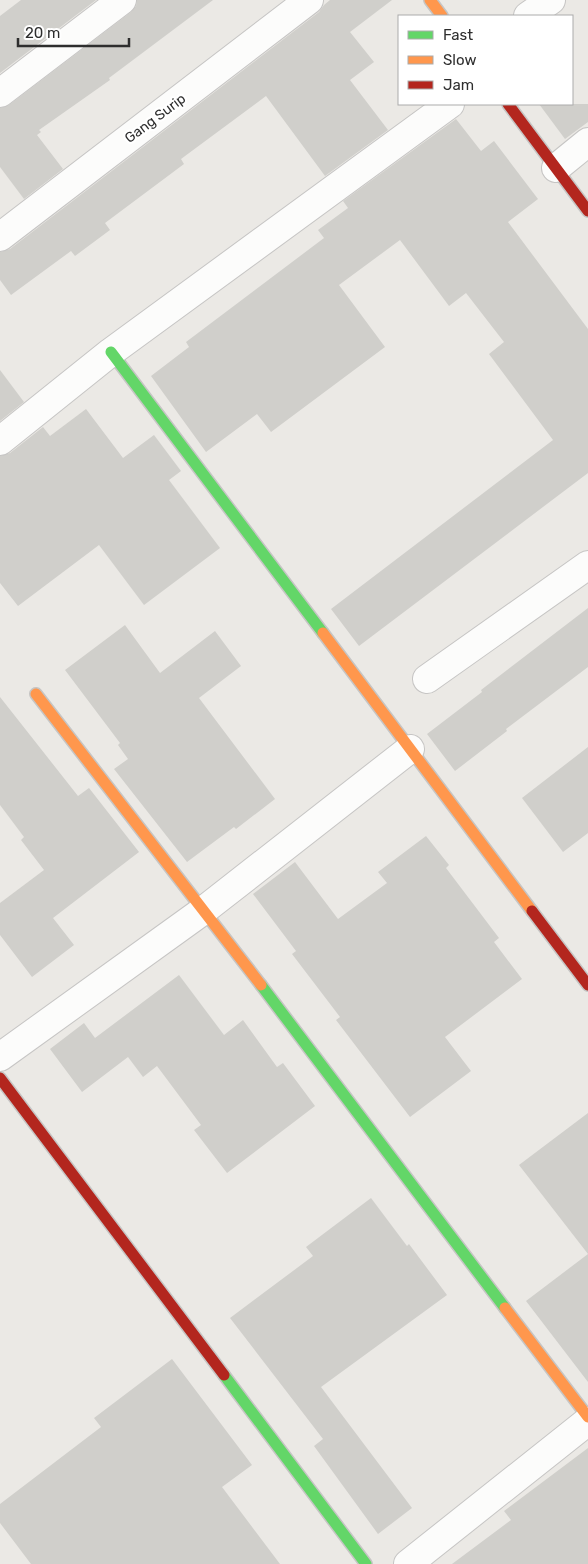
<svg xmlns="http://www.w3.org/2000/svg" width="588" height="1564" font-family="Rubik,sans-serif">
	<rect width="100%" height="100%" fill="#ebe9e5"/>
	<!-- building -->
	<g fill="#d0cfcb">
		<path d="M21,0h75l-96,73v-57z"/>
		<path d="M137,0h76l-104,78 1,2 -71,50 2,2 -4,3 26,34 -39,30 -24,-32v-59l9,-3 122,-93 5,-6z"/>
		<path d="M330,0h62l-42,32 24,30 -24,18 38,50 -63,46 -59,-80 -85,63 3,5 -79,59 5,7 -35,26 -4,-5 -60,44 -11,-15v-28l10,-3 309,-237 5,-7z"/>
		<path d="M539,104h49v18l-23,17z"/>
		<path d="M456,119l25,32 13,-10 44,58 -30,23 80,107v144l-229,173 -28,-37 222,-169 -64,-86 15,-12 -38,-49 -17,13 -49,-66 -61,45 46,62 -114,85 -14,-18 -51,38 -55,-76 38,-29 -3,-5 138,-104 -6,-8 30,-22 -5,-7z"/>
		<path d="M0,370l24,32 -24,19z"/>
		<path d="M86,409l37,49 31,-23 27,36 -12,9 51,68 -76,57 -45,-60 -81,61 -18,-23v-127l10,-3 33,-26 7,9z"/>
		<path d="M588,608v59l-82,62 1,2 -52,40 -28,-37 55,-42 -1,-2z"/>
		<path d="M125,625l35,48 55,-42 26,35 -42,32 76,101 -39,30 -2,-2 -47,35 -73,-93 14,-10 -10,-14 2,-2 -55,-73z"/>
		<path d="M0,697l78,99 11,-8 50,64 -86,66 21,27 -42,32 -32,-42v-32l44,-33 -23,-30 3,-3 -24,-32z"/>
		<path d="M588,747v86l-25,19 -41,-54z"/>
		<path d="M426,836l23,29 -3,3 53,70 -5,4 28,37 -77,58 26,34 -61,46 -74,-97 4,-3 -48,-63 4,-3 -43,-57 42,-32 43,57 49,-36 -9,-11z"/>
		<path d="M179,975l45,60 19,-15 34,47 6,-4 32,43 -88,67 -33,-43 7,-5 -44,-59 -14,11 -15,-20 -46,35 -32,-43 34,-26 11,15z"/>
		<path d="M588,1113v269l-62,-81 62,-47 -69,-89z"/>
		<path d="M371,1198l36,48 2,-2 38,51 -126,92 91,121 -34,26 -64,-88 9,-7 -93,-121 83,-62 -7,-9z"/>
		<path d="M172,1359l80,106 -30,22 58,77h-249l-31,-41v-19l101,-77 -7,-9z"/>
		<path d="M588,1448v116h-136l59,-44 -7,-9z"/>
	</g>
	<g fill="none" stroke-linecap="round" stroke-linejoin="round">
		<!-- street casing -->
		<g stroke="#c6c5c4" stroke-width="30">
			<g id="street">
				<path d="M528,16l23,-16"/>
				<path d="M0,93l122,-93"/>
				<path d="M556,168l32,-26"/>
				<path d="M0,237l309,-237"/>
				<path d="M0,441l111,-89 339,-248"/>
				<path d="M427,679l161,-114"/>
				<path d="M0,1057l204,-147 206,-161"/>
				<path d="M408,1564l180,-143"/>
			</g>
		</g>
		<!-- fast casing -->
		<g stroke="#c6c5c4" stroke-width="14">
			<g id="fast">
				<path d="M111,352l212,281"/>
				<path d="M261,985l244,323"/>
				<path d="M224,1375l142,189"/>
			</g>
		</g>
		<!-- slow casing -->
		<g stroke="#c6c5c4" stroke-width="14">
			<g id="slow">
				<path d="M430,0l12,16"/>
				<path d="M323,633l209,278"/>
				<path d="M36,694l225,291"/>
				<path d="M505,1308l83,109"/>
			</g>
		</g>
		<!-- jam casing -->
		<g stroke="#c6c5c4" stroke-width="14">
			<g id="jam">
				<path d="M508,104l80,107"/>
				<path d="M532,911l56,74"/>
				<path d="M0,1078l224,297"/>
			</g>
		</g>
		<!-- street -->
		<use href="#street" stroke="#fcfcfb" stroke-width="28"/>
		<!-- fast -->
		<use href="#fast" stroke="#63d668" stroke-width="11"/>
		<!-- slow -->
		<use href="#slow" stroke="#ff974d" stroke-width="11"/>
		<!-- jam -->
		<use href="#jam" stroke="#b3261e" stroke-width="11"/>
	</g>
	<g text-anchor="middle" stroke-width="4.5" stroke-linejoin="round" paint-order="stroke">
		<!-- street labels -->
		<g font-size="14" fill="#2e2e2e" stroke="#fff">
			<text transform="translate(155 118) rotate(-37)" y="5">Gang Surip</text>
		</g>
	</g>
	<!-- legend -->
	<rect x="398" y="15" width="175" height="90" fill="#ffffff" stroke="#ababab"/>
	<rect x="408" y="31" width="25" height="8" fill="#63d668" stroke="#ababab"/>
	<text x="443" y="40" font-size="15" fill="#2e2e2e">Fast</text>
	<rect x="408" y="56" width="25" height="8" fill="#ff974d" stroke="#ababab"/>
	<text x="443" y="65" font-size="15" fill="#2e2e2e">Slow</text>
	<rect x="408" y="81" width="25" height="8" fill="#b3261e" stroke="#ababab"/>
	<text x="443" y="90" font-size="15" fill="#2e2e2e">Jam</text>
	<!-- scale -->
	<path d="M18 38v8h111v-8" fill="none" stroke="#2e2e2e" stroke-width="2.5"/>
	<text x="25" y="38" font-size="15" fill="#2e2e2e" stroke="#ffffff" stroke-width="4" paint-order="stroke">20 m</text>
</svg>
